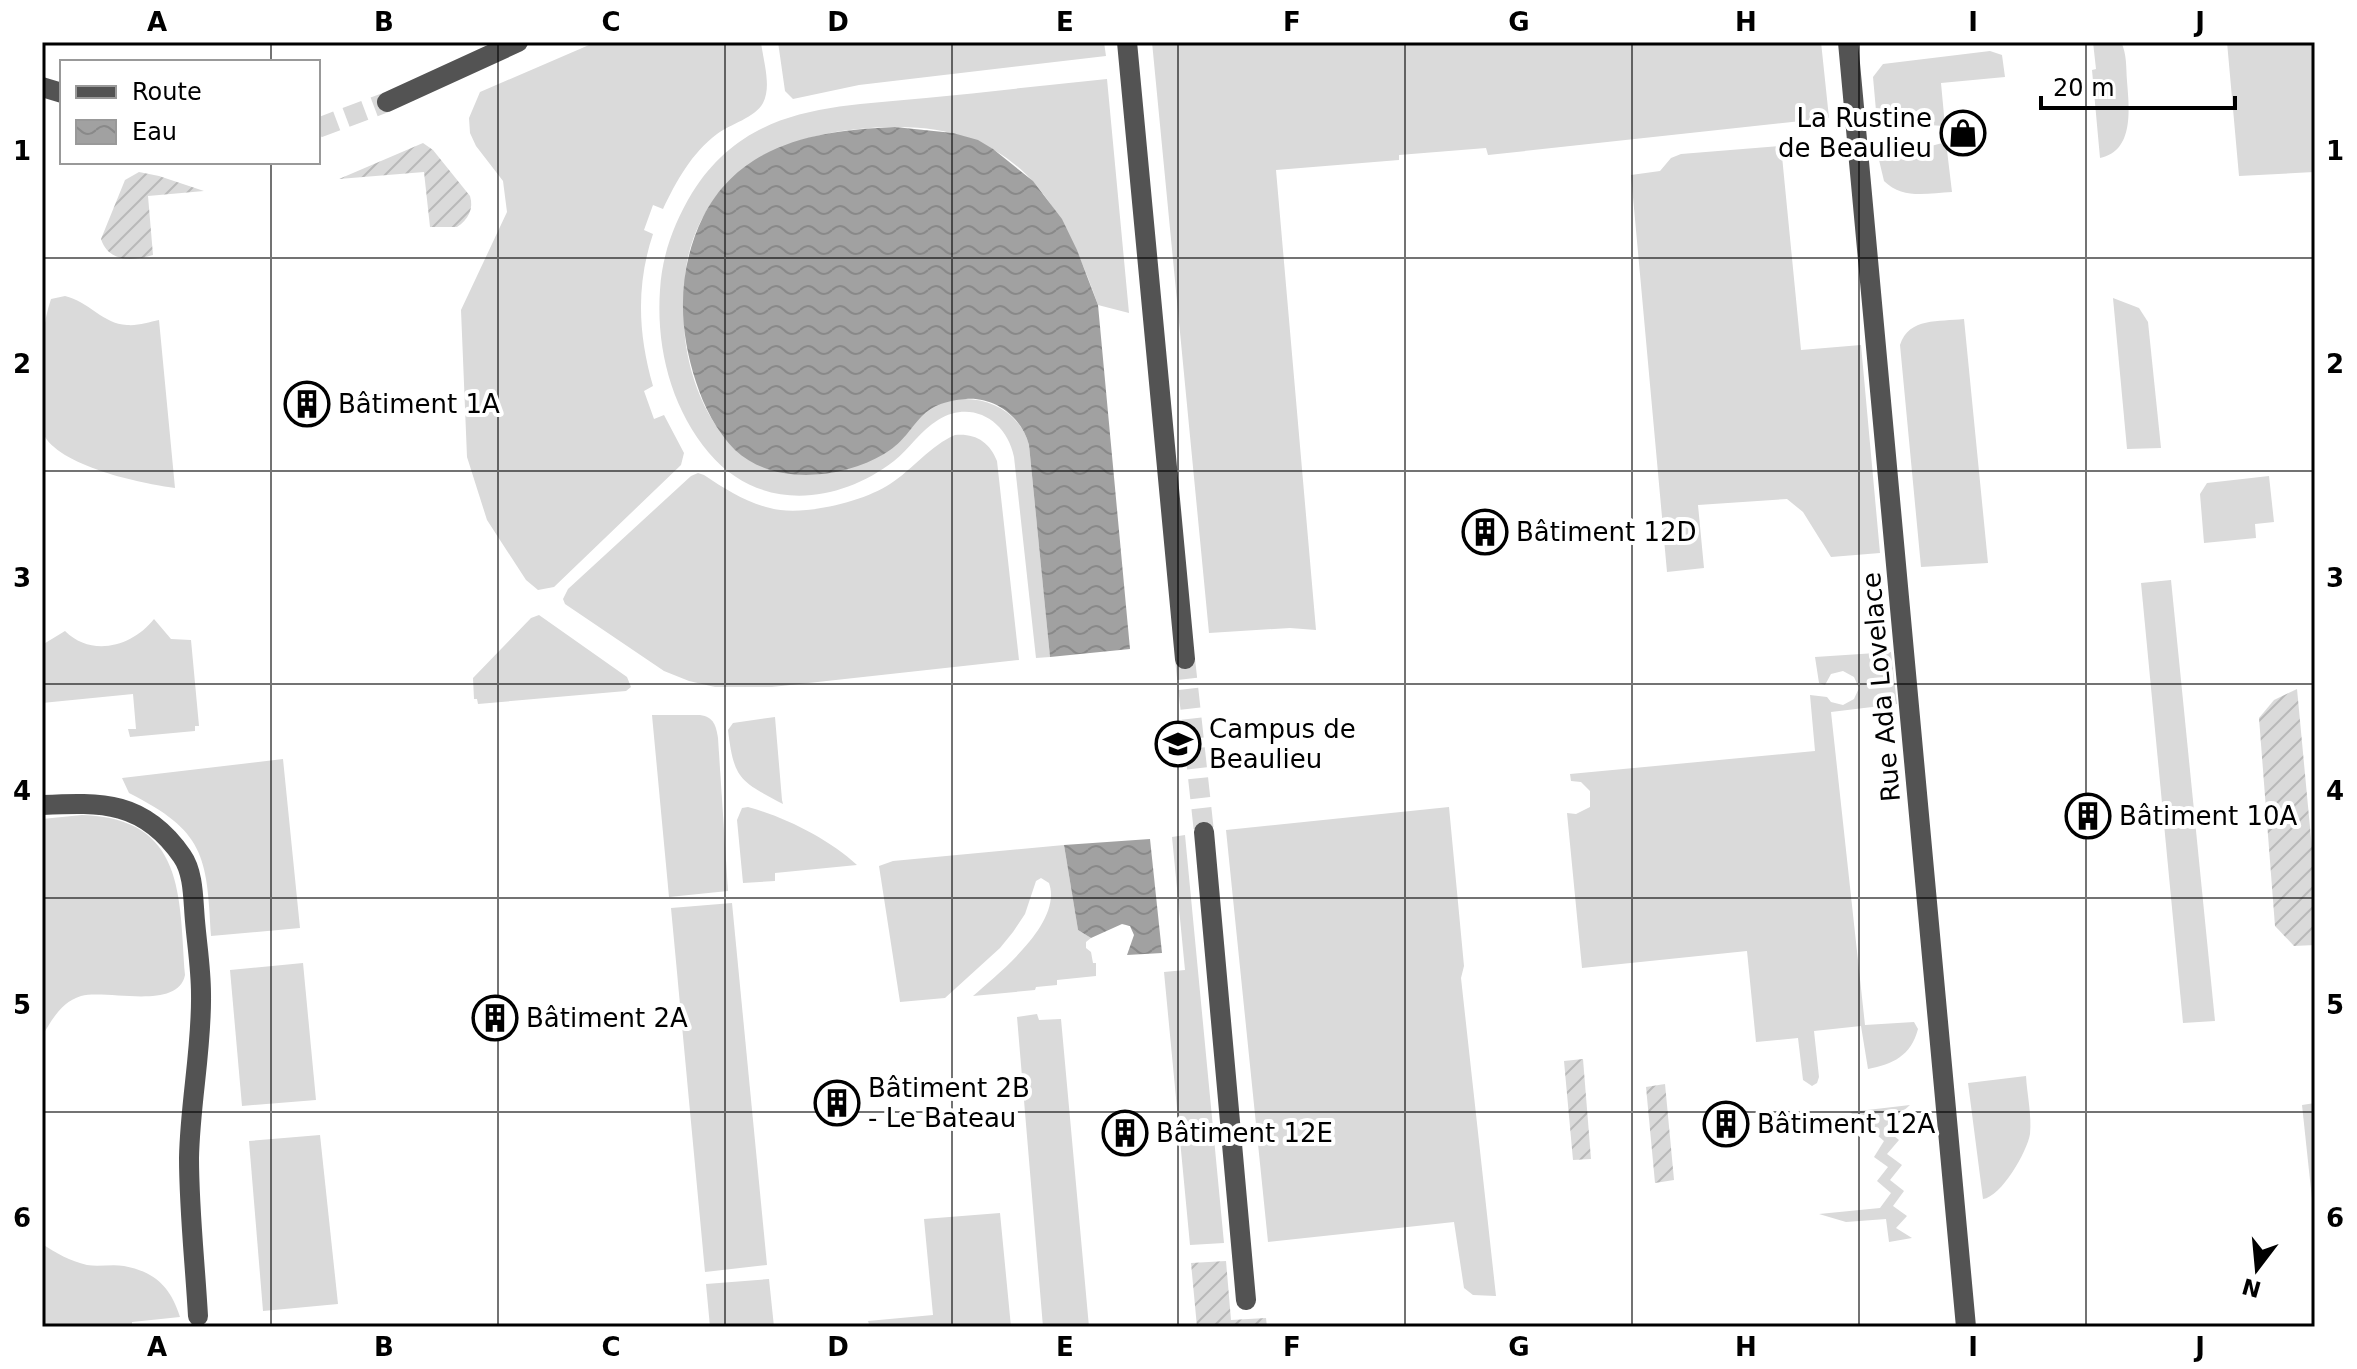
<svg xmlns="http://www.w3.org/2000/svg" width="2357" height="1369" font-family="'DejaVu Sans',sans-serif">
	<defs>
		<pattern id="garden-furrows" width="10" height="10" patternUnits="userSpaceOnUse" patternTransform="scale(2)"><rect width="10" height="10" fill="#dadada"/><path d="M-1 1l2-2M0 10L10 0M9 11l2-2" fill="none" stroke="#b9b9b9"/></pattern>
		<pattern id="water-waves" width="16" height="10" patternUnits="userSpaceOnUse" patternTransform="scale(2)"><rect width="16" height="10" fill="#a1a1a1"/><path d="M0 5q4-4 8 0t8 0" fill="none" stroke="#898989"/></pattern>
	</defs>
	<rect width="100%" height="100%" fill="#fff"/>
	<!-- grass -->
	<g fill="#dadada">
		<path d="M596,42h165c2,18 11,44 2,61 -8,15 -33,21 -46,31 -26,20 -40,46 -54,75l-10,-4 -9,25 9,4c-17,51 -15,100 0,152l-9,5 10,28 10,-4 20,38 -3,12 -127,122 -16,3 -12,-10 -39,-60 -20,-63 -6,-147 46,-98 -4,-31 -27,-35 -6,-13 -1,-15 11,-26z"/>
		<path d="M778,42h326l2,14 -247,29 -66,14 -8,-8z"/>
		<path d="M1152,42h669l8,76 -341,37 -2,-7 -87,7v5l-123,10 40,460 -26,-2 -81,5z"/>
		<path d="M2093,42h28c6,12 5,25 6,39 2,26 8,70 -27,77l-8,-88 4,-1z"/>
		<path d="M2227,42h88v137l-1,-7 -75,4z"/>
		<path d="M1990,51l12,4 3,22 -64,6 4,43 -68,-4 -4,-45 10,-13z"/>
		<path d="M1107,79l22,234 -31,-8c-36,-103 -82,-180 -204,-178 -92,1 -182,31 -206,130 -4,17 -3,37 -4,54 -2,47 17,105 51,138 13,13 32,19 49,23 55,12 88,-18 129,-50 6,-5 11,-11 19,-15 37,-19 86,-3 97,38l21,212 -14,1 -22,-201c-7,-36 -42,-58 -76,-37 -17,10 -29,29 -44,41 -57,44 -135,51 -185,-8 -38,-46 -53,-105 -49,-163 2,-35 14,-67 32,-97 55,-88 141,-86 234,-95 61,-6 121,-13 181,-19z"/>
		<path d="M1946,142l6,50c-24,1 -49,8 -68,-11l-5,-21z"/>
		<path d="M1781,146l20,204 60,-5 19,208 -49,4 -28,-45 -16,-13 -89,6 6,63 -37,4 -36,-397 29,-4 11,-13 10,-4z"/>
		<path d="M65,296c23,5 38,28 62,29 11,1 22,-3 32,-5l16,168c-32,-4 -118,-22 -132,-55 -5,-11 -1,-42 -1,-55 0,-28 0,-53 9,-79z"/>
		<path d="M2113,298l26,10 9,14 13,126 -34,1z"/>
		<path d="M1964,319l24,244 -67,4 -21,-222c9,-28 39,-23 64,-26z"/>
		<path d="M955,435c20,-2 35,7 42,26l22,199 -247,27h-57l-26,-6 -25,-10 -99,-67 -2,-5 5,-10 123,-113 7,-3 6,2c21,14 41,27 66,33 31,9 93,-6 120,-24 22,-14 41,-39 65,-49z"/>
		<path d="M2269,476l5,46 -19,2 1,14 -52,5 -4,-49 7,-11z"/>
		<path d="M2171,580l44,441 -32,2 -42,-440z"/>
		<path d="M539,615l88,62 4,10 -5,4 -148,13 -1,-5h-3l-1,-21 58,-60z"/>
		<path d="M154,619l17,20 20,1 8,86h-4v5l-65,6 -2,-8h8l-3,-35 -91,9v-58l23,-14c27,27 68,15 89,-12z"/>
		<path d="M1891,652l6,52 -66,8 34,313 49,-3 4,7c-7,27 -25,35 -50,40l-7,-43 -47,5 5,46 -2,6 -5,3 -9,-6 -5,-42 -42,4 -9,-91 -165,17 -15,-155 9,1 14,-7v-16l-9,-9 -10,-1 -1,-7 245,-23 -5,-56 17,2 4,5 12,3 11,-6 5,-11 -5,-11 -11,-6 -12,3 -6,11 -6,-2 -4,-26z"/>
		<path d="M652,715h48c14,2 16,11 18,23l10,153 -59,6z"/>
		<path d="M775,717l7,83 1,4c-43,-23 -49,-24 -55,-74l5,-7z"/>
		<path d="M283,759l17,169 -89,8c-4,-81 -7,-105 -82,-143l-7,-15z"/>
		<path d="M748,807c37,10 81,32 109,58l-82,8v8l-32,2 -6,-63 5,-12z"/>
		<path d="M1449,807l15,159 -3,12 35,318 -23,-1 -9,-7 -10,-66 -186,20 -42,-412z"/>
		<path d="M82,815c104,3 97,82 103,160 -7,36 -78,14 -104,21 -20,6 -29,24 -39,40v-217z"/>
		<path d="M1185,835l39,408 -34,2 -26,-273 21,-2 -13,-133z"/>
		<path d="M1064,845l14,85 13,8 -5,4v6l5,4 2,11h3v13l-39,4v5l-21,2 -1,3 -62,6c26,-23 90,-73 76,-113l-8,-5 -5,3 -11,33 -12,18 -13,16 -55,50 -45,4 -21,-136 14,-5z"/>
		<path d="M732,903l35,362 -62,7 -34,-364z"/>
		<path d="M303,963l13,137 -74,6 -12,-136z"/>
		<path d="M1037,1014l2,6 22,-1 28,308h-46l-26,-310z"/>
		<path d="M2026,1076c1,18 6,40 4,58 -3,18 -29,63 -47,65l-15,-116z"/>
		<path d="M2315,1103v124l-13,-122z"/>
		<path d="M1910,1105l-26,23 15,12 -12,14 15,11 -12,15 14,11 -11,15 14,10 -11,12 16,10 -23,4 -3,-23 -40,3 -27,-8 61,-6 11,-15 -14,-12 11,-14 -14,-10 10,-16 -34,-29z"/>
		<path d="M320,1135l18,169 -75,7 -14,-170z"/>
		<path d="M1000,1213l11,114h-141l-2,-6 65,-6 -9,-96z"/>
		<path d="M42,1244c14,9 28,17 45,21 12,2 25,-1 37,1 32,6 47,22 56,51l-48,5v5h-90z"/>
		<path d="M769,1279l5,48h-64l-4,-43z"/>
	</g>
	<!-- garden -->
	<g fill="url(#garden-furrows)">
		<path d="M423,143l10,7 37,46c4,13 -2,24 -13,31h-27l-6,-55 -85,7z"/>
		<path d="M139,172l20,4 45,15 -56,5 5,59c-20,6 -44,8 -52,-16l24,-59z"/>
		<path d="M2297,689l18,192v64l-21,1 -19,-20 -16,-208 15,-18z"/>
		<path d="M1583,1059l8,100 -18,1 -9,-99z"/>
		<path d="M1665,1084l9,96 -19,3 -9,-96z"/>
		<path d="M1226,1261l5,59 35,-2 1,9h-70l-6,-64z"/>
	</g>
	<!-- water -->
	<g fill="url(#water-waves)">
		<path d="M895,127l58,6 25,7 15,9 40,32 29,38 15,31 21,55 32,344 -80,8 -21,-212c-7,-27 -33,-48 -63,-46 -54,4 -46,34 -82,55 -42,25 -111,32 -149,-4 -18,-18 -31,-43 -39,-68 -18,-54 -19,-112 7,-165 38,-75 117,-87 192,-90z"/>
		<path d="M1150,839l12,114 -35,2 7,-20 -4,-9 -8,-2 -31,14 -13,-8 -14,-85z"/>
	</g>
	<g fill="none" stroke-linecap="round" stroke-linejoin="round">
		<!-- minor-tunnel -->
		<g stroke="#d9d9d9" stroke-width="20" stroke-dasharray="20 10" stroke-linecap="butt">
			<path d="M318,128l69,-26"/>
			<path d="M1185,659l19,173"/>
		</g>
		<!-- minor -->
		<g stroke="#535353" stroke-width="20">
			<path d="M1127,42l58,617"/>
			<path d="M1848,42l118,1285"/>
			<path d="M42,87l20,6"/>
			<path d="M387,102l131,-60"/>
			<path d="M42,805c60,-3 102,-4 140,51 12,17 11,44 13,65 2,24 6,48 6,73 1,54 -11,109 -12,164 0,52 6,105 9,158"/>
			<path d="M1204,832l42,468"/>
		</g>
	</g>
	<!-- grid -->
	<path fill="none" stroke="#000" stroke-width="2" stroke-opacity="0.55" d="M271,42v20M498,42v1285M725,42v1285M952,42v1285M1178,42v1285M1405,42v1285M1632,42v1285M1859,42v1285M2086,42v1285M271,162v1165M42,258h2273M42,471h2273M42,684h2273M42,898h2273M42,1112h2273"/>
	<!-- icons -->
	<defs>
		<g id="shop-ring" transform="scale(2.3)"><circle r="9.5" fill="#fff" stroke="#000" stroke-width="1.5"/><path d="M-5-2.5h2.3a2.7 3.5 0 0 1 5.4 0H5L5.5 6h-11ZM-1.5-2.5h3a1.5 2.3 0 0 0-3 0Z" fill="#000"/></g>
		<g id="building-ring" transform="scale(2.3)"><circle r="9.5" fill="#fff" stroke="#000" stroke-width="1.5"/><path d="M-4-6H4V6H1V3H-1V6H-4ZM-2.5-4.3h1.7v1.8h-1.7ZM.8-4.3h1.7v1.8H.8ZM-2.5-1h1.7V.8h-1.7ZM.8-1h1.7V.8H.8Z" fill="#000"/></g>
		<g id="university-ring" transform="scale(2.3)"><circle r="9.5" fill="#fff" stroke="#000" stroke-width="1.5"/><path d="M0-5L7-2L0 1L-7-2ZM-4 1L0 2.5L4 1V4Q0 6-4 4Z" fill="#000"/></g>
	</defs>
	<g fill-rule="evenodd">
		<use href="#shop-ring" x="1963" y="133"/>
		<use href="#building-ring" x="307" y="404"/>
		<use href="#building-ring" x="1485" y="532"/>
		<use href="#university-ring" x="1178" y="744"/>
		<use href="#building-ring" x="2088" y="816"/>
		<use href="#building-ring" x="495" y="1018"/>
		<use href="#building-ring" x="837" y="1103"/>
		<use href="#building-ring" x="1726" y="1124"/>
		<use href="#building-ring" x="1125" y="1133"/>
	</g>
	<g text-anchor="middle" stroke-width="8" stroke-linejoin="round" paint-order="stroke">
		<!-- poi labels -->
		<g font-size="26" fill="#000" stroke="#fff" text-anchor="start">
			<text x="1932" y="127" text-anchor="end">La Rustine<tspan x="1932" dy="30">de Beaulieu</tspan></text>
			<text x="338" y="413">Bâtiment 1A</text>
			<text x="1516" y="541">Bâtiment 12D</text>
			<text x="1209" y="738">Campus de<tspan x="1209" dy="30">Beaulieu</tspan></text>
			<text x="2119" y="825">Bâtiment 10A</text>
			<text x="526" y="1027">Bâtiment 2A</text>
			<text x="868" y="1097">Bâtiment 2B<tspan x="868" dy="30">- Le Bateau</tspan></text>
			<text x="1757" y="1133">Bâtiment 12A</text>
			<text x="1156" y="1142">Bâtiment 12E</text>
		</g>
		<!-- street labels -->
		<g font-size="26" fill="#000" stroke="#fff">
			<text transform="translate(1881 687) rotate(-95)" y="9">Rue Ada Lovelace</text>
		</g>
	</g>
	<!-- border -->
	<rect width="2357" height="1369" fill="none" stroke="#ffffff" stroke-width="88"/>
	<!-- legend -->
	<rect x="60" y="60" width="260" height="104" fill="#ffffff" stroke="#999999" stroke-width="2"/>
	<rect x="76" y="86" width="40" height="12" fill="#535353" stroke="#999999" stroke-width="2"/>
	<text x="132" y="100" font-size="24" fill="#000000">Route</text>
	<rect x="76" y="120" width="40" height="24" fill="url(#water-waves)" stroke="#999999" stroke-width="2"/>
	<text x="132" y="140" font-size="24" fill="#000000">Eau</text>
	<!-- north arrow -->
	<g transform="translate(2257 1269) rotate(196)" stroke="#ffffff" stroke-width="6" paint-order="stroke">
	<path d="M0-6L14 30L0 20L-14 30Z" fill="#000000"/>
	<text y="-12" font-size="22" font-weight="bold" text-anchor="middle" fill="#000000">N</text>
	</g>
	<!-- scale -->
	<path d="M2041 96v12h194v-12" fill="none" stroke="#000000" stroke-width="4"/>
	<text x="2053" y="96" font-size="24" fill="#000000" stroke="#ffffff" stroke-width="6" paint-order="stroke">20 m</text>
	<rect x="44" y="44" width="2269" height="1281" fill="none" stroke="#000" stroke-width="3"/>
	<g font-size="26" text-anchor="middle" font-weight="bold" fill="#000">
		<text x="157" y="31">A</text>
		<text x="384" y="31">B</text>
		<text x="611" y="31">C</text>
		<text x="838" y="31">D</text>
		<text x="1065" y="31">E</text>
		<text x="1292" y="31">F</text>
		<text x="1519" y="31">G</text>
		<text x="1746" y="31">H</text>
		<text x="1973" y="31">I</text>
		<text x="2200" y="31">J</text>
		<text x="22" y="160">1</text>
		<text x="2335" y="160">1</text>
		<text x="22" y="373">2</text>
		<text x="2335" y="373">2</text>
		<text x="22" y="587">3</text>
		<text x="2335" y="587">3</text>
		<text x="22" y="800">4</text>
		<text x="2335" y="800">4</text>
		<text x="22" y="1014">5</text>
		<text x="2335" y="1014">5</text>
		<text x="22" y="1227">6</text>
		<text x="2335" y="1227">6</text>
		<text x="157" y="1356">A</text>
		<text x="384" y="1356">B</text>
		<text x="611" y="1356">C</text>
		<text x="838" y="1356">D</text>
		<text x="1065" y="1356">E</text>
		<text x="1292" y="1356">F</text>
		<text x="1519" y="1356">G</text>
		<text x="1746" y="1356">H</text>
		<text x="1973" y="1356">I</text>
		<text x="2200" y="1356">J</text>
	</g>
</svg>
